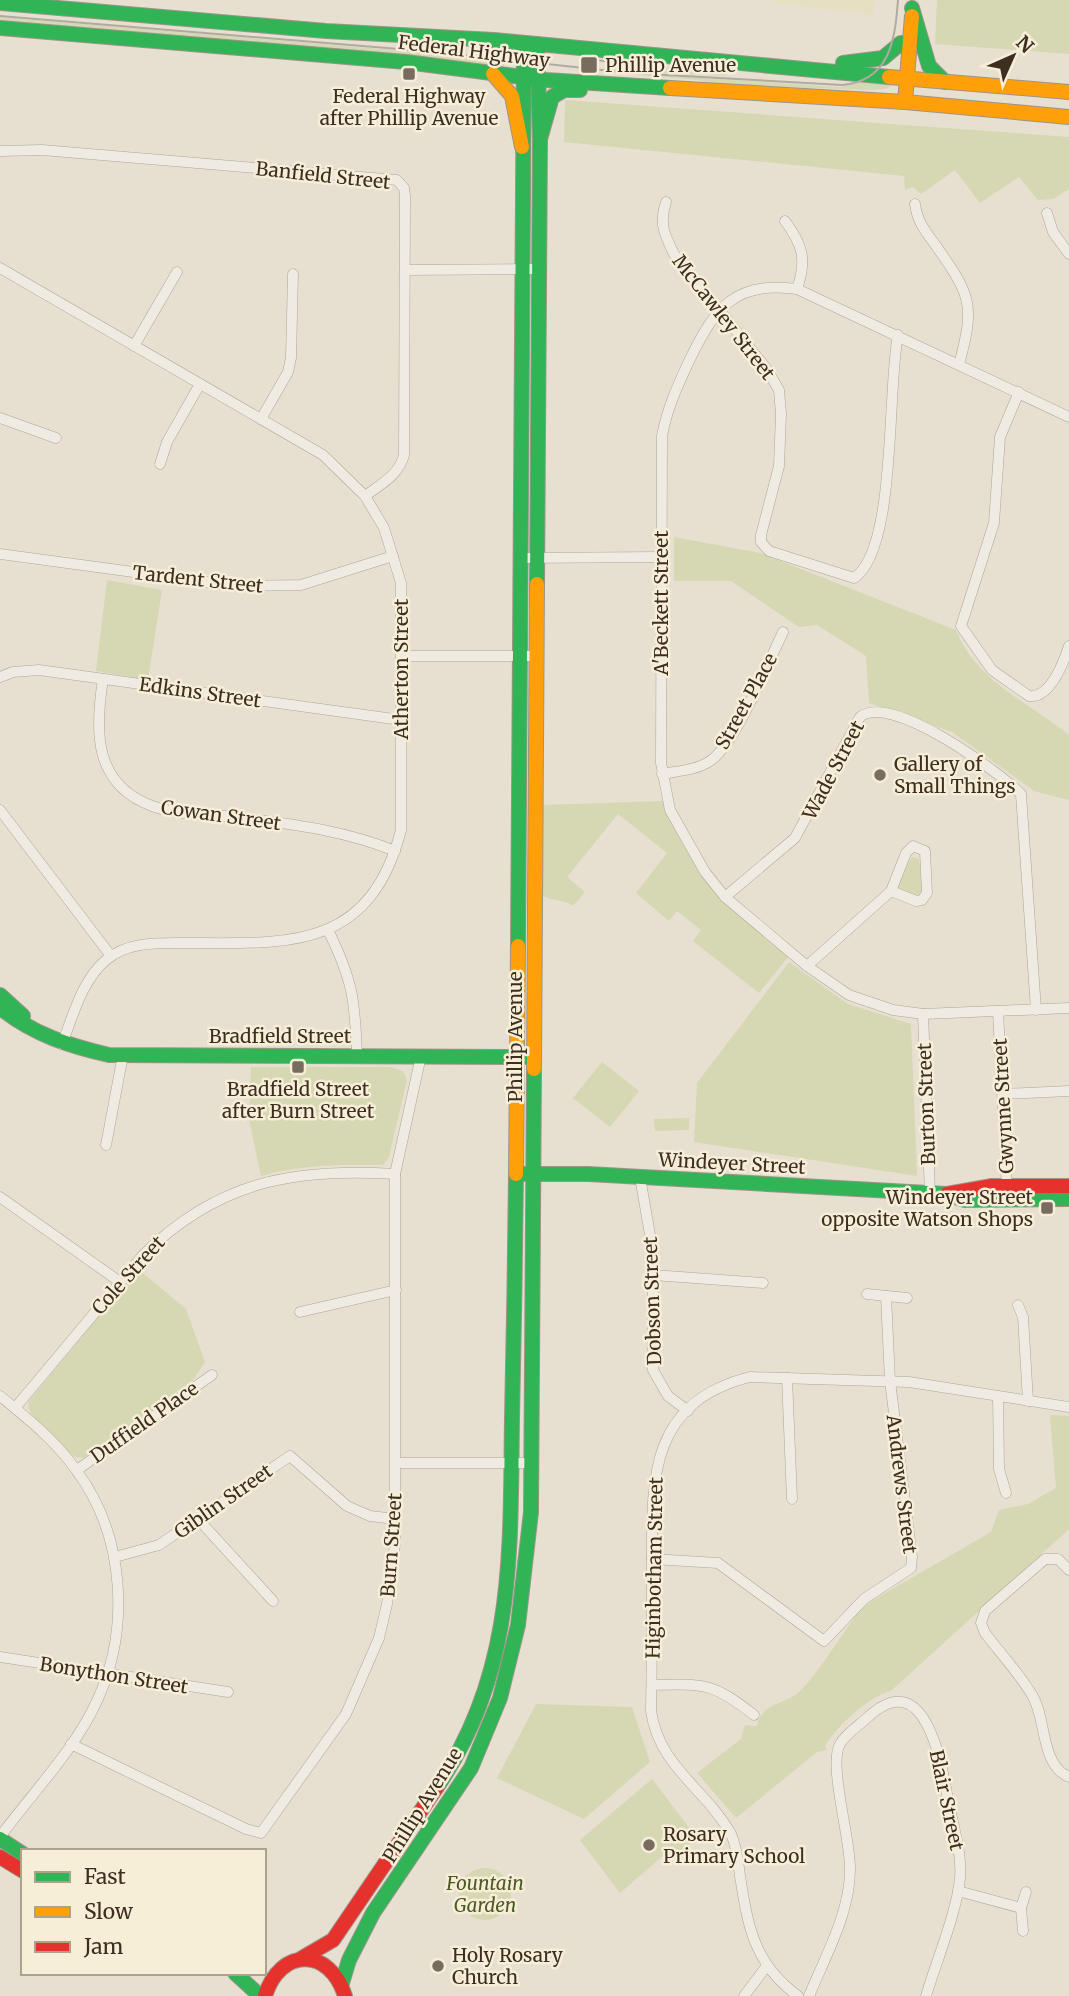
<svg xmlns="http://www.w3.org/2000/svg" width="1069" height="1996" font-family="Merriweather,serif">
	<rect width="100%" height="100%" fill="#e7e0d1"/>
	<!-- farmland -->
	<path fill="#e6dfc2" d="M774,0h101l-2,15 -99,-12z"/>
	<!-- green -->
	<g fill="#d6d7b3">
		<path d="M937,0h132v54l-134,-10z"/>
		<path d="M0,17l452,38 52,6v5l-504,-44z"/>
		<path d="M616,63l110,9v4l-96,-4 -15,-2z"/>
		<path d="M560,69l280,18 22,-5 31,3 -7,4 -17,1 -154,-5 -16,-5z"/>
		<path d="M565,100l504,37v52l-16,10 -15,1 -19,-23 -39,26 -25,-33 -34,24 -8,-7 -8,3 -1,-14 -340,-34z"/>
		<path d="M674,537l86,16 196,77c19,50 73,73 113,105v65l-35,-9 -82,-59 -83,-29 -3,-47 -49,-31 -18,2 -68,-46h-57z"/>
		<path d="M107,580l55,10 -14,90 -52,-9z"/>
		<path d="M663,801c30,77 63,105 126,155l-30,37 -66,-52 8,-11 -24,-19 -8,10 -33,-28 31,-40 -49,-39 -51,63 18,15 -12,14c-10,-8 -22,-4 -32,-12l1,-89z"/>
		<path d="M912,857l7,2 4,31 -7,7 -16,-7 -4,-6z"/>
		<path d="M789,962l59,42 63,20 6,152 -223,-34 3,-59z"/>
		<path d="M602,1062l37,29 -29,36 -37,-29z"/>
		<path d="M251,1067h140l12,4 4,9 -18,77 -6,8c-43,0 -80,-1 -122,11l-12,-57z"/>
		<path d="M689,1118v12l-34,1 -1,-12z"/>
		<path d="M138,1269l48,40 19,53 -12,18 -109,78 -9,-1 -42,-40 -5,-10 1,-6z"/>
		<path d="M1050,1415l19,1v113l-177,161c-25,8 -54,35 -67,56l2,4 -10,2 -81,66 -39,-45 44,-34 4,-14 12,1c4,-23 26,-21 41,-33 16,-14 46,-61 60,-81l12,-10 121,-70 8,-22 29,-6 28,-16z"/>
		<path d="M536,1704l96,3 18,55 -66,57 -87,-41z"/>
		<path d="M652,1779l45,59 -27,21 -4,-6 -46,40 -40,-53z"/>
		<circle cx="485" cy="1894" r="26"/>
	</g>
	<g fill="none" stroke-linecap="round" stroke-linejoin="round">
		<!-- street casing -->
		<g stroke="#ada599" stroke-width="11">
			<g id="street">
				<path d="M0,151l42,-1 355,30 7,8 1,8 -1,259c-5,20 -23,29 -39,41"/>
				<path d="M666,202c-7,21 -2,32 8,52l92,114 13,22 2,24 -2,52 -18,69v7l8,9 85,27c43,-28 33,-190 44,-243"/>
				<path d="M915,204c2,16 9,26 19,39 36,51 42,60 25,121"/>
				<path d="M1047,213l6,19 16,22"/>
				<path d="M785,221c18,24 22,39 12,68"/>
				<path d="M0,268l323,187 42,41 19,32 17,55v247c-32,123 -115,113 -219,113 -27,0 -55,-1 -76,17 -24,20 -33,56 -44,84"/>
				<path d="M405,270l133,-1"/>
				<path d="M134,346l43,-74"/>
				<path d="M1019,392l-19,45 -6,86 -33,103 31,44 37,26c21,3 35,-34 40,-50"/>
				<path d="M1069,417l-272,-128c-62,-9 -82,19 -107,70 -12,26 -23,49 -28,77l-1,327 9,47 35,62 20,25 82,69 42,29 44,15 30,4 146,-6"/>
				<path d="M0,418l56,20"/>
				<path d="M261,419l27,-47 3,-14 2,-84"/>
				<path d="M160,464l7,-22 33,-58"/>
				<path d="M0,554l237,32 64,-1 92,-29"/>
				<path d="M519,558l142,-1"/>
				<path d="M403,656h133"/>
				<path d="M0,677l13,-5 26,-2 362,50"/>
				<path d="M103,679c-8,51 -10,105 49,127 27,10 58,8 85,11 54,7 107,13 158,34"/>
				<path d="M662,774c16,-3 35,-4 48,-13 25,-16 58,-98 73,-129"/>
				<path d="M0,810l111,146"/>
				<path d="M725,897l70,-59 65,-121c30,-25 138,54 161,77l15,216"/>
				<path d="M328,930c25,51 27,70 29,126"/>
				<path d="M807,966l84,-75 15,-38 7,-7 12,5 2,42 -5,7 -6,1 -25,-10"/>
				<path d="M998,1011l9,178"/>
				<path d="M923,1014l7,179"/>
				<path d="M1003,1094l66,-3"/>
				<path d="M106,1145l17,-90"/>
				<path d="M640,1177l13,75v118l15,26 20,15"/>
				<path d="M0,1197l120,85"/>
				<path d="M653,1275l110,8"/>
				<path d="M867,1294l40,4"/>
				<path d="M1018,1305l5,12 5,84"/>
				<path d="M300,1312l96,-22"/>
				<path d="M787,1378l5,121"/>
				<path d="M0,1396c27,22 56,45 76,74 49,65 55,160 20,233 -23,49 -64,90 -96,134"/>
				<path d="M998,1396l1,73 7,24"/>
				<path d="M15,1408l128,-153c75,-74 151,-87 252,-81"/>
				<path d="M396,1463h135"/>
				<path d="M77,1470l135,-95"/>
				<path d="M198,1519l75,82"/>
				<path d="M115,1557l44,-12 131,-89 57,50 23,10 25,3"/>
				<path d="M652,1559l66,4 106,78 40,-42 47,-31 1,-11 -22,-176 -4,-85"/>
				<path d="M1069,1570l-11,-11h-13l-60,52 -4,12 4,10c15,20 34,40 47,62 15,24 8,70 37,82"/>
				<path d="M0,1657l228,35"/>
				<path d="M652,1685c52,-1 60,-3 102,30"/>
				<path d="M71,1744l175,85 15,4 85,-119 33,-76 8,-34 8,-60v-370l26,-118"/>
				<path d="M958,1891l63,17"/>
				<path d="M1023,1931l-2,-23 5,-16"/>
				<path d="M744,1996l22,-29"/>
				<path d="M798,1996c-44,-32 -50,-69 -58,-120 -2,-14 -3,-29 -9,-42 -26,-46 -72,-67 -80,-123 1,-47 1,-94 1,-140 0,-87 -6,-168 98,-194l159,5 160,25"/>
				<path d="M809,1996c16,-39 41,-83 41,-126 1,-30 -22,-105 -10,-126 6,-10 18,-18 27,-26 59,-56 75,47 82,87 5,23 13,49 11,73 -3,34 -24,84 -34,118"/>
			</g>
		</g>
		<!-- fast casing -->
		<g stroke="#9c958a" stroke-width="16">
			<g id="fast">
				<path d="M0,3l326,28 168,9 395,37"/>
				<path d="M912,8l17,58 16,16"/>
				<path d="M0,28l406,34 140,18 124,8"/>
				<path d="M537,44l3,95 -3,445"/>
				<path d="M843,63l40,-5 18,-15"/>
				<path d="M540,139l12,-42 12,-7h16"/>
				<path d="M518,946l6,-903"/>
				<path d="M0,995l23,21"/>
				<path d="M3,1010c32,25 67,36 106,45l417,2"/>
				<path d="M524,1174h64l358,20 19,6 104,-1"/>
				<path d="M437,1787c79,-115 73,-236 75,-369 2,-81 3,-163 4,-244"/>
				<path d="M0,1839l23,15"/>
				<path d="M235,1973l25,23"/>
				<path d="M342,1983l7,-23 24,-47 98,-145 29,-70 18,-73 13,-113 3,-443"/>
			</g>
		</g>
		<!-- slow casing -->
		<g stroke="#9c958a" stroke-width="16">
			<g id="slow">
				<path d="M493,74l19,22 10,51"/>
				<path d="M889,77l180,15"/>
				<path d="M670,88l235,14 164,15"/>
				<path d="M905,102l7,-86"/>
				<path d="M534,1069l3,-485"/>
				<path d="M516,1174l2,-228"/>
			</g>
		</g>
		<!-- jam casing -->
		<g stroke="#9c958a" stroke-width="16">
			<g id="jam">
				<path d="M947,1194l45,-8h77"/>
				<path d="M0,1857l23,14"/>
				<path d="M302,1958l31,-18 104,-153"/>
				<path d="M265,1996c15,-49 65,-49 80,0"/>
			</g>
		</g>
		<!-- street -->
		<use href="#street" stroke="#efebe3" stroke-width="10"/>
		<!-- fast -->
		<use href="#fast" stroke="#30b455" stroke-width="14"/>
		<!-- slow -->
		<use href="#slow" stroke="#ff9f0a" stroke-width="14"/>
		<!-- jam -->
		<use href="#jam" stroke="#e5322d" stroke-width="14"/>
		<!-- tram -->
		<g stroke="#afaaa2" stroke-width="2">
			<path d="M0,16l435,36 195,21 212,12c48,-4 53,-45 56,-85"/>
			<path d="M593,60l59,5"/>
		</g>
	</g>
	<!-- markers -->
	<g fill="#786c5e" stroke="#f7eed8" stroke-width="2.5">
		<rect x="580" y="56" width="18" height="18" rx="3.5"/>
		<rect x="402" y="67" width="14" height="14" rx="3.5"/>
		<circle cx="880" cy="775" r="7"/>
		<rect x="291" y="1060" width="14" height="14" rx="3.5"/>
		<rect x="1040" y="1201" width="14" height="14" rx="3.5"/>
		<circle cx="649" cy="1845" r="7"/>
		<circle cx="438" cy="1966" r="7"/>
	</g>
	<g text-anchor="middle" stroke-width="5" stroke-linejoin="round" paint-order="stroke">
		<!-- street labels -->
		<g font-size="19" fill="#3d2e20" stroke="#f7eed8">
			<text transform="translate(474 51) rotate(7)" y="7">Federal Highway</text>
			<text transform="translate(323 175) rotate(6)" y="7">Banfield Street</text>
			<text transform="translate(724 317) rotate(52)" y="7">McCawley Street</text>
			<text transform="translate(198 579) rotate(6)" y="7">Tardent Street</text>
			<text transform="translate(661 603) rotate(-90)" y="7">A'Beckett Street</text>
			<text transform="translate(401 669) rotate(-90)" y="7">Atherton Street</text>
			<text transform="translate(200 692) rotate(8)" y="7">Edkins Street</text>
			<text transform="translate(746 701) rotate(-61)" y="7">Street Place</text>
			<text transform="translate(833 770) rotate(-62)" y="7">Wade Street</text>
			<text transform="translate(221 815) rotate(8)" y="7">Cowan Street</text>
			<text x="280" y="1043">Bradfield Street</text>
			<text transform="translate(515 1037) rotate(-90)" y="7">Phillip Avenue</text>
			<text transform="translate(926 1104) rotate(-92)" y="7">Burton Street</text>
			<text transform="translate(1003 1106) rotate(-93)" y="7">Gwynne Street</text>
			<text transform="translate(732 1163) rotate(3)" y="7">Windeyer Street</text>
			<text transform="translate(128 1275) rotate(-48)" y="7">Cole Street</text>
			<text transform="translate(652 1301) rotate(-92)" y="7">Dobson Street</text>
			<text transform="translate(144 1422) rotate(-35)" y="7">Duffield Place</text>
			<text transform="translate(902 1484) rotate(83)" y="7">Andrews Street</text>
			<text transform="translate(223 1501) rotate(-35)" y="7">Giblin Street</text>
			<text transform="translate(391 1545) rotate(-86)" y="7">Burn Street</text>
			<text transform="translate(654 1568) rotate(-89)" y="7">Higinbotham Street</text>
			<text transform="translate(114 1675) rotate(9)" y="7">Bonython Street</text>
			<text transform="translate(947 1800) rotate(78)" y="7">Blair Street</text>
			<text transform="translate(422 1805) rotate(-58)" y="7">Phillip Avenue</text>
		</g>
		<!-- poi labels -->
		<g font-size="19" fill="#3d2e20" stroke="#f7eed8" text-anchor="start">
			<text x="605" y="72">Phillip Avenue</text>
			<text x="409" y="103" text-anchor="middle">Federal Highway<tspan x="409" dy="22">after Phillip Avenue</tspan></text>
			<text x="894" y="771">Gallery of<tspan x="894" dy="22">Small Things</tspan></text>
			<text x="298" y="1096" text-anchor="middle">Bradfield Street<tspan x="298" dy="22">after Burn Street</tspan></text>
			<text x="1033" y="1204" text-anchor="end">Windeyer Street<tspan x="1033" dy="22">opposite Watson Shops</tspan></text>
			<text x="663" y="1841">Rosary<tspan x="663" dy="22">Primary School</tspan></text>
			<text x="452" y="1962">Holy Rosary<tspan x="452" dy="22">Church</tspan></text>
		</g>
		<!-- park labels -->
		<g font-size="19" font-style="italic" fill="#4d5a26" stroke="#f7eed8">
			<text x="485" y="1890">Fountain<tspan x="485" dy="22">Garden</tspan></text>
		</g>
	</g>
	<!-- legend -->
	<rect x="21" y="1849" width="245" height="126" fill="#f7eed8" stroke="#ada18e" stroke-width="2"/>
	<rect x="35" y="1872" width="35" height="10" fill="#30b455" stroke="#ada18e" stroke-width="2"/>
	<text x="84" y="1884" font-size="21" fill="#3d2e20">Fast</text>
	<rect x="35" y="1907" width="35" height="10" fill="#ff9f0a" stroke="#ada18e" stroke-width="2"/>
	<text x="84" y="1919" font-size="21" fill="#3d2e20">Slow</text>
	<rect x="35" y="1942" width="35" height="10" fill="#e5322d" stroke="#ada18e" stroke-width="2"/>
	<text x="84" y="1954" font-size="21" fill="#3d2e20">Jam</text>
	<!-- north arrow -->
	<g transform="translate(1013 56) rotate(45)" stroke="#f7eed8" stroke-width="5" paint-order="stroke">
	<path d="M0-5L12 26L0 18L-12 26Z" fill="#3d2e20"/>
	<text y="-10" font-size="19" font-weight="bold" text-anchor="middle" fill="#3d2e20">N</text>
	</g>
</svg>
